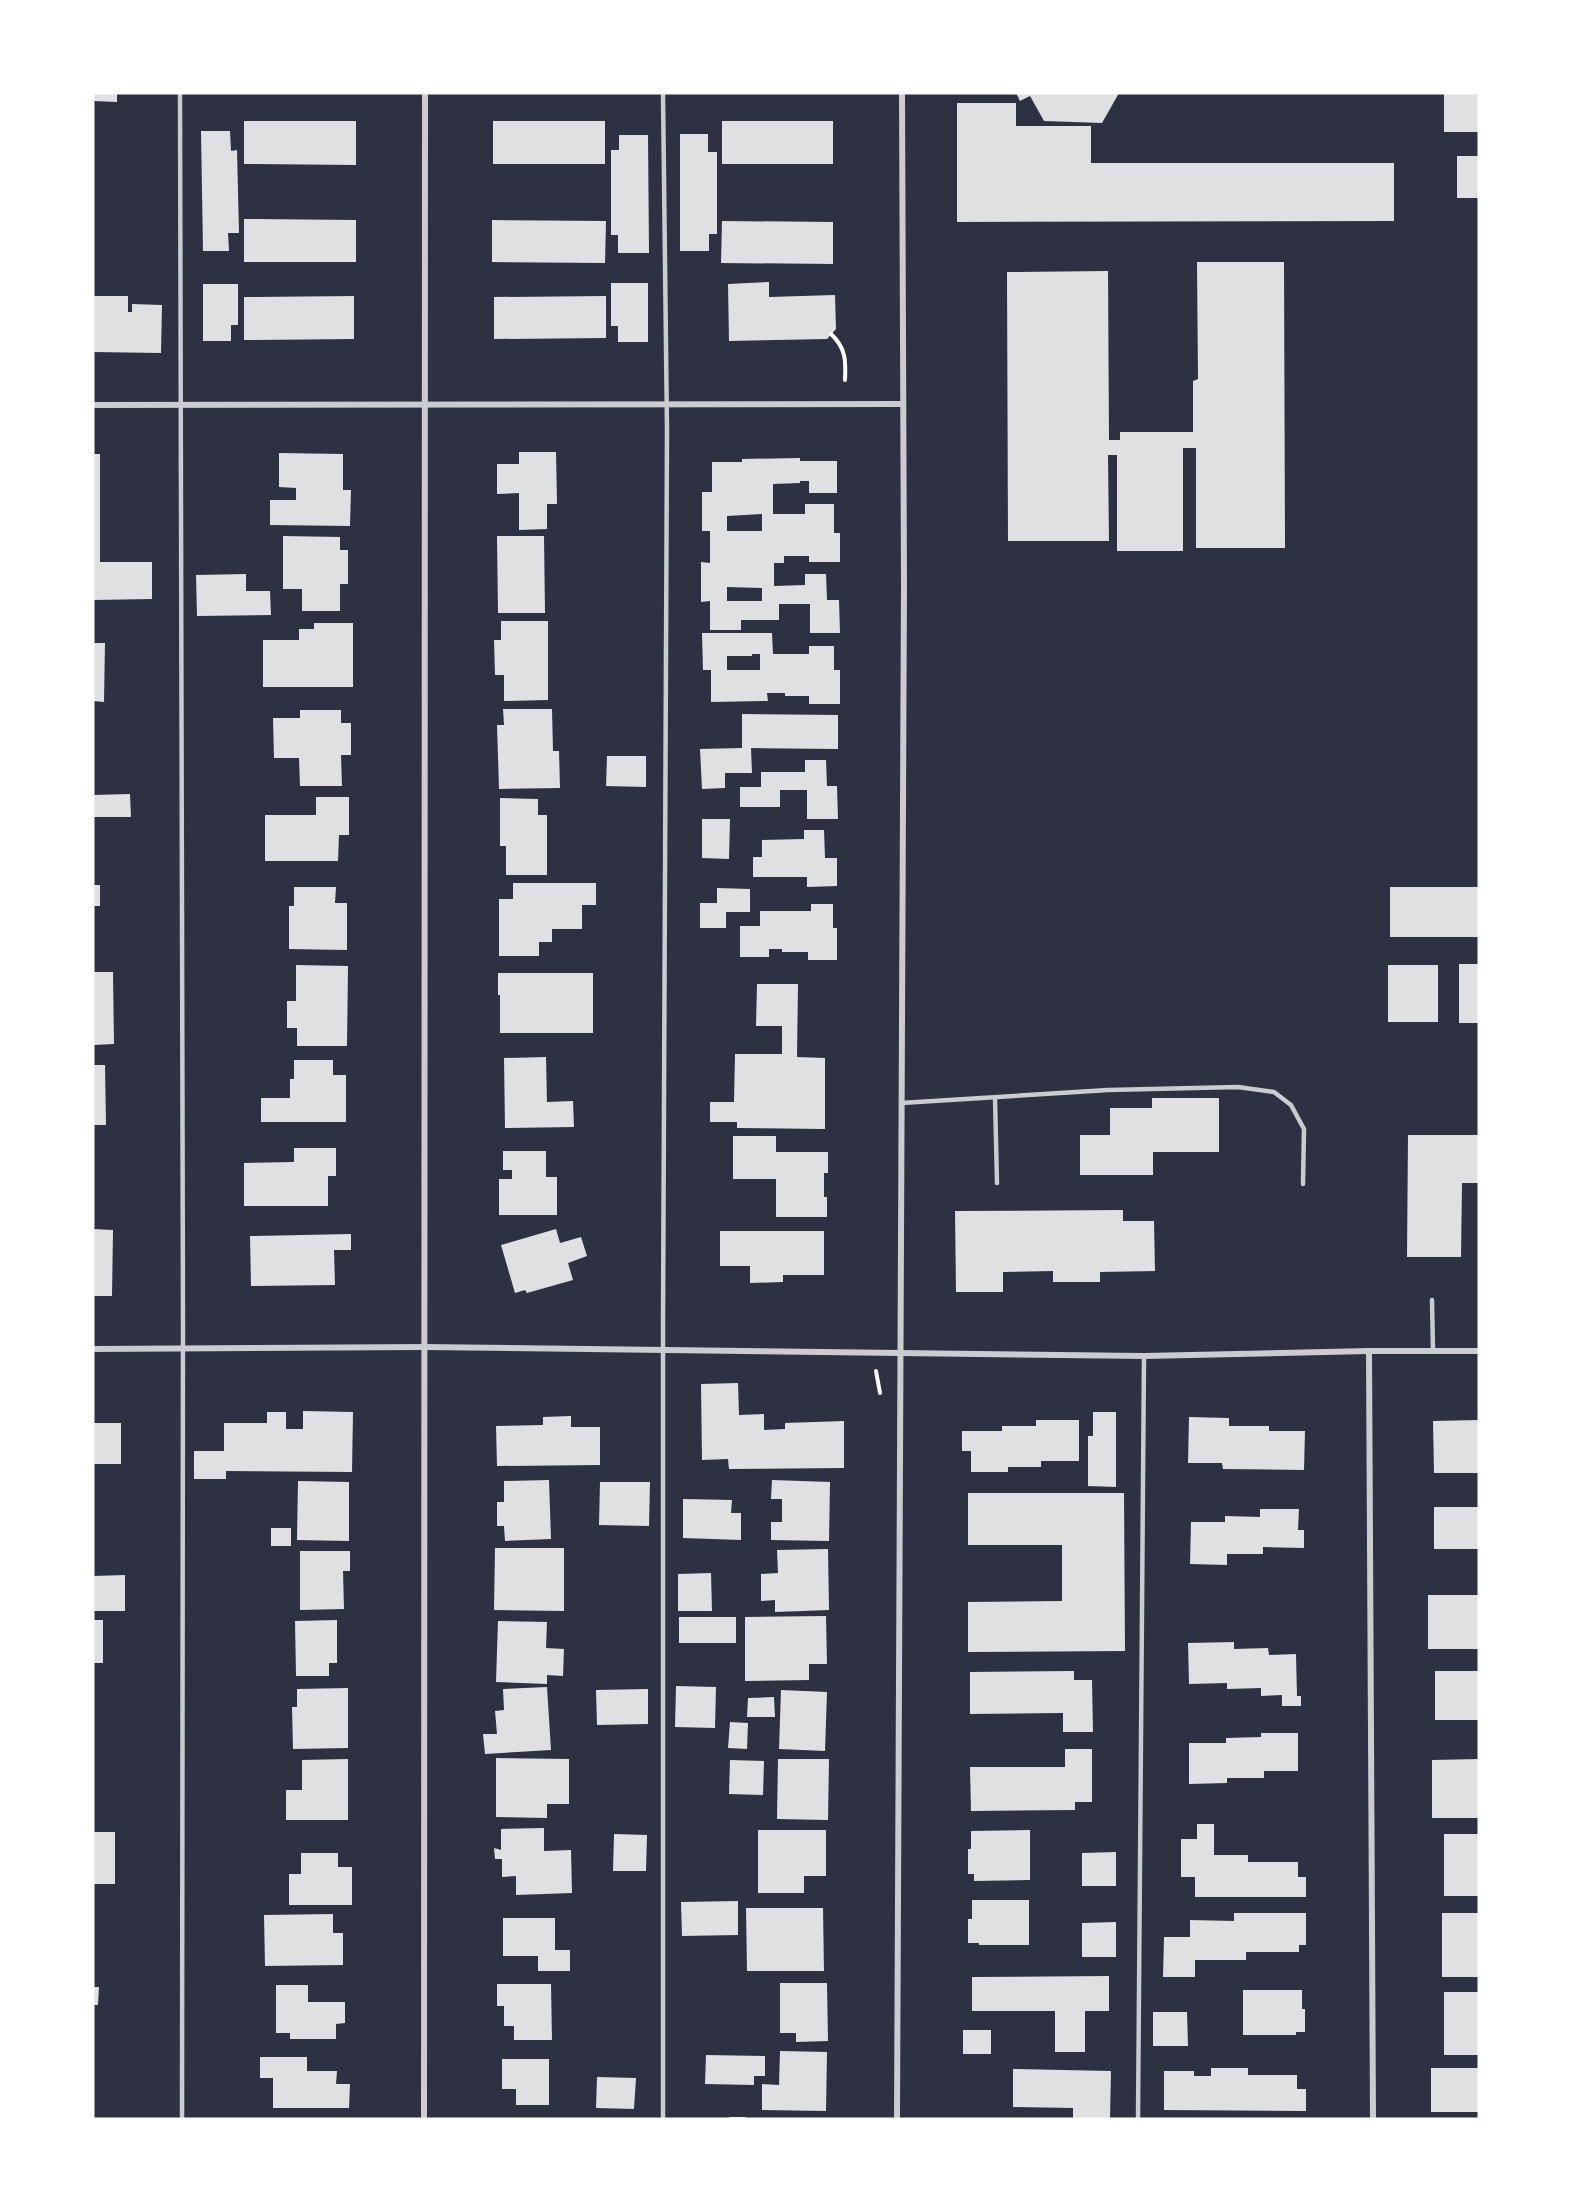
<svg xmlns="http://www.w3.org/2000/svg" width="1572" height="2212" font-family="Mulish,sans-serif">
	<rect width="100%" height="100%" fill="#2d3142"/>
	<!-- building -->
	<g fill="#e0e0e3" fill-rule="evenodd">
		<path d="M93,93h24v9l-24,-1z"/>
		<path d="M1016,93h103l-17,30 -58,-2 -14,-25 -10,5z"/>
		<rect x="1444" y="93" width="35" height="39"/>
		<path d="M957,103h59v23h75v37h303v58l-437,1z"/>
		<path d="M244,121h112v44l-112,-1z"/>
		<rect x="493" y="121" width="112" height="43"/>
		<rect x="722" y="121" width="111" height="43"/>
		<path d="M201,131h29l1,20 6,-1 2,83h-11l1,18h-26z"/>
		<path d="M680,134h28v18h9v82h-8v17h-29z"/>
		<path d="M619,135h29l1,118h-31v-18h-7v-85h8z"/>
		<rect x="1457" y="156" width="22" height="42"/>
		<path d="M244,219l112,1v42h-112z"/>
		<path d="M492,220l114,1 -1,42 -113,-1z"/>
		<path d="M722,221l111,1v42l-112,-1z"/>
		<path d="M1197,262h87l1,286h-89v-100h-13v103h-66v-96h-9l1,86h-101l-1,-269 101,-1 1,169h11v-8h73v-51l5,-2z"/>
		<path d="M769,282v15l66,-2 1,34 -9,10 -98,2 -1,-57z"/>
		<path d="M611,283h37v59h-30v-16h-7z"/>
		<path d="M203,284h35v41h-7v16h-28z"/>
		<path d="M93,296h35v16h4v-8l30,1 -1,48 -68,-1z"/>
		<path d="M354,296v43l-110,1v-43z"/>
		<path d="M606,296v42l-112,1v-42z"/>
		<path d="M519,452h37l1,52h-10v25l-28,1v-37l-22,1v-30h22z"/>
		<path d="M279,453l64,1v36h8l-1,36 -80,-1v-25h26v-12l-17,-1z"/>
		<path d="M93,454h7v108h52v37l-59,1z"/>
		<path d="M800,458v3h37v32h-28v-12h-9v2l-27,1v30h32v-10h29v29h6v29h-31v-6h-25v7h-10v23l31,-1v-11h21l1,26h12l1,33h-30v-29h-31v16h-38v10h-31v-29l-9,1v-40l9,1v-32h-8v-39h10v-30h30v-3zM762,514v17h-35v-15zM727,587l35,1v13h-35z"/>
		<path d="M283,536l57,1v13h8v34h-8v27h-38v-22h-19z"/>
		<path d="M497,536h47l1,77h-47z"/>
		<path d="M246,574v17h24l1,24 -74,1 -1,-41z"/>
		<path d="M501,621h47v79l-44,1v-26h-9l-1,-35h7z"/>
		<path d="M314,623h39v64h-90v-47h36v-11h15z"/>
		<path d="M702,633h70l1,21h36v-8h25v24h6v34h-31v-8h-24v-3h-18l1,8 -57,1v-32h-8zM752,654h8v16h-33v-14h25z"/>
		<path d="M93,643h12l-1,59 -11,-1z"/>
		<path d="M503,709h49l1,42h6l1,37 -61,1 -2,-64h7z"/>
		<path d="M300,710h41v13h10v32h-10l1,31h-42l-1,-28h-25l-1,-40h27z"/>
		<path d="M742,714l96,1v34l-87,-1 1,25h-27v15l-23,1 -2,-40 42,-1z"/>
		<path d="M607,756h39v31l-40,-1z"/>
		<path d="M805,760h21l1,26h10l1,33h-31v-29h-27v17h-40v-20h21v-15h44z"/>
		<path d="M130,794l1,23h-38v-22z"/>
		<path d="M316,797h33v38h-10l-1,26h-73v-46h51z"/>
		<path d="M500,798l38,1v16h9v60h-41v-29h-6z"/>
		<path d="M702,819h28l-1,40 -27,-1z"/>
		<path d="M804,830h20l1,28h12v28l-30,1v-10h-54v-20h9v-17l42,-1z"/>
		<path d="M513,883h83v22h-14v24h-30v13h-13v14h-40v-57h14z"/>
		<rect x="93" y="885" width="7" height="21"/>
		<path d="M294,887h42l-1,16h12v47l-58,-1v-43h5z"/>
		<rect x="1390" y="887" width="89" height="50"/>
		<path d="M717,888l33,1v23h-24v16h-26v-25h17z"/>
		<path d="M811,904h22v24h4v32h-29v-8h-26v-3h-13v8h-29v-31h20v-15h51z"/>
		<rect x="1459" y="964" width="20" height="59"/>
		<path d="M296,965l52,1 -1,80h-50v-18h-10v-27h9z"/>
		<rect x="1388" y="965" width="50" height="57"/>
		<path d="M93,972h20l1,72 -21,1z"/>
		<path d="M498,973h95v60h-93v-38h-2z"/>
		<path d="M757,984h41l-1,73 28,1v71l-88,-1v-6h-27v-20h24l1,-48h47v-28h-26z"/>
		<path d="M546,1057l1,45 26,-1 1,26 -69,1 -1,-70z"/>
		<path d="M294,1060h39v15h13v47h-85v-24h29v-19h4z"/>
		<path d="M93,1065h12l1,60h-13z"/>
		<path d="M1152,1098h67v54h-66v23h-73v-40h30v-27h42z"/>
		<path d="M1408,1135h71v48h-17l-1,74h-54z"/>
		<path d="M733,1136h43v16h52v21h-4v24h3v20h-51v-38h-43z"/>
		<path d="M294,1148h42v28h-8v30h-84v-43l50,-1z"/>
		<path d="M503,1151h43v26h11v38h-58v-36h13v-9h-9z"/>
		<path d="M1123,1210v11h31l1,50 -55,1v10h-47v-11l-50,1v20h-47l-1,-81z"/>
		<path d="M93,1229l20,1 -1,66h-19z"/>
		<path d="M556,1229l4,14 21,-6 6,19 -19,7 5,17 -46,13 -2,-3 -10,3 -14,-48z"/>
		<path d="M720,1231h104v44h-41v7l-33,1v-17h-30z"/>
		<path d="M351,1234v16h-17l1,35 -84,1 -1,-50z"/>
		<path d="M738,1383l1,32 25,-1v16l21,-1v-6l59,-2v47l-115,1 -1,-10 -26,1 -1,-76z"/>
		<path d="M303,1411l50,1 -1,60 -126,-1v8h-32v-28h30v-28h43v-11h19v17h17z"/>
		<path d="M1093,1412h23v75l-28,-1v-50h5z"/>
		<path d="M571,1416v11h29v38l-103,1 -1,-40 47,-1v-8z"/>
		<path d="M1189,1417l40,1v8h40v5h36l-1,39 -81,-1 -1,-6h-34z"/>
		<path d="M1036,1420h43v41h-38v6h-33v5h-37v-21h-9v-20h40v-5h34z"/>
		<path d="M1479,1420v53h-45l-1,-52z"/>
		<rect x="93" y="1423" width="28" height="41"/>
		<path d="M549,1480l2,59 -46,2 -1,-15h-7v-24h7v-21z"/>
		<path d="M772,1480l58,2 -1,59 -58,-1v-18h11v-23h-11z"/>
		<path d="M298,1481l51,1v59l-52,-1z"/>
		<path d="M600,1482h50l-1,44 -50,-1z"/>
		<path d="M968,1493h156l1,158 -157,1v-50l94,-1v-56h-94z"/>
		<path d="M683,1499l49,1 -1,13h10v27l-58,-2z"/>
		<rect x="1434" y="1507" width="45" height="42"/>
		<path d="M1260,1509h39l-1,21h6v18l-41,-1v7h-36v11l-37,-1 1,-42h34v-6l35,1z"/>
		<rect x="271" y="1528" width="20" height="18"/>
		<path d="M495,1548h69v63l-70,-1z"/>
		<path d="M828,1549l1,61 -54,2v-12l-14,1v-27l17,-1 -1,-23z"/>
		<path d="M300,1551h50v20h-7l1,38 -44,1z"/>
		<path d="M711,1573l1,38h-34v-37z"/>
		<path d="M125,1575v36h-32v-35z"/>
		<rect x="1428" y="1595" width="51" height="54"/>
		<path d="M826,1616l1,48h-18v16l-64,1v-64z"/>
		<rect x="679" y="1617" width="57" height="26"/>
		<rect x="93" y="1620" width="10" height="43"/>
		<path d="M337,1620v43h-8v13h-33l-1,-55z"/>
		<path d="M498,1621l49,1 -1,26 18,1 -1,27 -16,-1v9l-51,-2z"/>
		<path d="M1234,1642v7l34,-1 1,7 27,-1 1,42h4v10h-19v-11l-21,1v-8l-34,1v-6l-38,1 -1,-41z"/>
		<path d="M1074,1671v9h18l1,52h-30v-19l-93,1v-42z"/>
		<rect x="1435" y="1671" width="44" height="49"/>
		<path d="M676,1686l40,1 -1,41 -40,-1z"/>
		<path d="M547,1687l4,63 -66,4 -2,-20h14l-2,-23 9,-1 -1,-21z"/>
		<path d="M348,1688v60l-55,1 -1,-42h5v-18z"/>
		<path d="M648,1689v35l-51,1 -1,-35z"/>
		<path d="M781,1690l46,2 -2,59 -46,-2z"/>
		<path d="M774,1697l1,20h-28l1,-19z"/>
		<path d="M730,1722l18,1 -1,26 -19,-1z"/>
		<path d="M1261,1733h37v38h-34v7h-37v5l-38,1v-41h37v-5l35,-1z"/>
		<path d="M1065,1749h27v53h-17v8l-104,1 -1,-44h95z"/>
		<path d="M496,1758l73,1v45h-22v14l-51,-1z"/>
		<path d="M348,1759v61h-62v-30h16v-30z"/>
		<path d="M778,1759h51l-1,61 -51,-1z"/>
		<path d="M1479,1759v59h-47v-58z"/>
		<path d="M730,1760l34,1 -1,34 -34,-1z"/>
		<path d="M1197,1824h17v31h34v7h50v15h8v20h-111v-20h-14v-38h16z"/>
		<path d="M544,1828v23l27,-1 1,43 -56,2v-19l-14,1v-18h-7l-1,-11 7,2v-21z"/>
		<path d="M758,1830h68v46h-22v17h-46z"/>
		<path d="M1030,1830v50l-56,1v-7h-6v-25h3v-18z"/>
		<rect x="93" y="1832" width="22" height="52"/>
		<path d="M614,1834l33,1 -1,36h-33z"/>
		<rect x="1444" y="1834" width="35" height="62"/>
		<path d="M1116,1852v34h-34v-33z"/>
		<path d="M301,1853h37v14h14v38h-63v-31h12z"/>
		<path d="M972,1900h57v45h-50v-2h-11v-24h4z"/>
		<path d="M738,1901v34l-56,1 -1,-34z"/>
		<path d="M746,1908h77l1,63h-77z"/>
		<path d="M1234,1913h72v32h-7v7h-53v8h-51v17h-32l1,-40h26v-17l44,1z"/>
		<rect x="1442" y="1913" width="37" height="64"/>
		<path d="M333,1914v19h10v32l-78,1 -1,-51z"/>
		<path d="M503,1918h52v32h15v21h-32v-15h-35z"/>
		<path d="M1116,1922v35h-34v-34z"/>
		<path d="M1109,1976v35h-24v41h-30v-41h-83v-34z"/>
		<path d="M780,1983h47l1,58 -32,1v-9h-16z"/>
		<path d="M497,1984h54l1,56h-38v-14h-10v-20h-7z"/>
		<path d="M276,1985h32v17h37v21l-9,1v15h-46v-6h-14z"/>
		<path d="M93,1987h6l-1,18h-5z"/>
		<path d="M1243,1990h59v19h3v23h-9v3h-53z"/>
		<rect x="1444" y="1992" width="35" height="63"/>
		<path d="M1153,2012h34l1,34h-35z"/>
		<rect x="963" y="2030" width="28" height="24"/>
		<path d="M780,2051l47,1 -1,59 -64,-1v-26l17,1z"/>
		<path d="M706,2055l59,1v20h-11v9l-49,-1z"/>
		<path d="M260,2057h47v14h30l-1,13h14l-1,24h-76v-30h-13z"/>
		<path d="M502,2059h47v46h-33v-16h-14z"/>
		<path d="M1211,2068h37v7h49v14h9v22l-142,-1v-39h30v5h17z"/>
		<rect x="1431" y="2068" width="48" height="44"/>
		<path d="M1013,2069l98,2 -1,48h-37v-11l-60,-1z"/>
		<path d="M597,2077l39,1 -2,31 -38,-1z"/>
		<rect x="729" y="2117" width="17" height="2"/>
	</g>
	<g fill="none" stroke-linecap="round" stroke-linejoin="round">
		<!-- path -->
		<g stroke="#fff" stroke-width="4">
			<path d="M831,334c15,14 15,27 14,46"/>
			<path d="M876,1371l4,22"/>
		</g>
		<!-- service -->
		<g stroke="#caccd0" stroke-width="4.5">
			<path d="M180,93l3,1233 -1,793"/>
			<path d="M995,1098l2,85"/>
			<path d="M901,1103l207,-13 130,-3 36,5 17,13 13,24 -1,55"/>
			<path d="M1432,1300l1,51"/>
			<path d="M663,2119v-794l4,-895 -4,-337"/>
			<path d="M1138,2119l6,-763"/>
		</g>
		<!-- minor -->
		<g stroke="#caccd0" stroke-width="6">
			<path d="M93,405l809,-1"/>
			<path d="M93,1349l331,-2 720,9 225,-5h110"/>
			<path d="M1369,1351l4,768"/>
			<path d="M424,2119l1,-2026"/>
			<path d="M897,2119l7,-1536 -2,-490"/>
		</g>
	</g>
	<!-- border -->
	<rect width="1572" height="2212" fill="none" stroke="#ffffff" stroke-width="189"/>
</svg>
